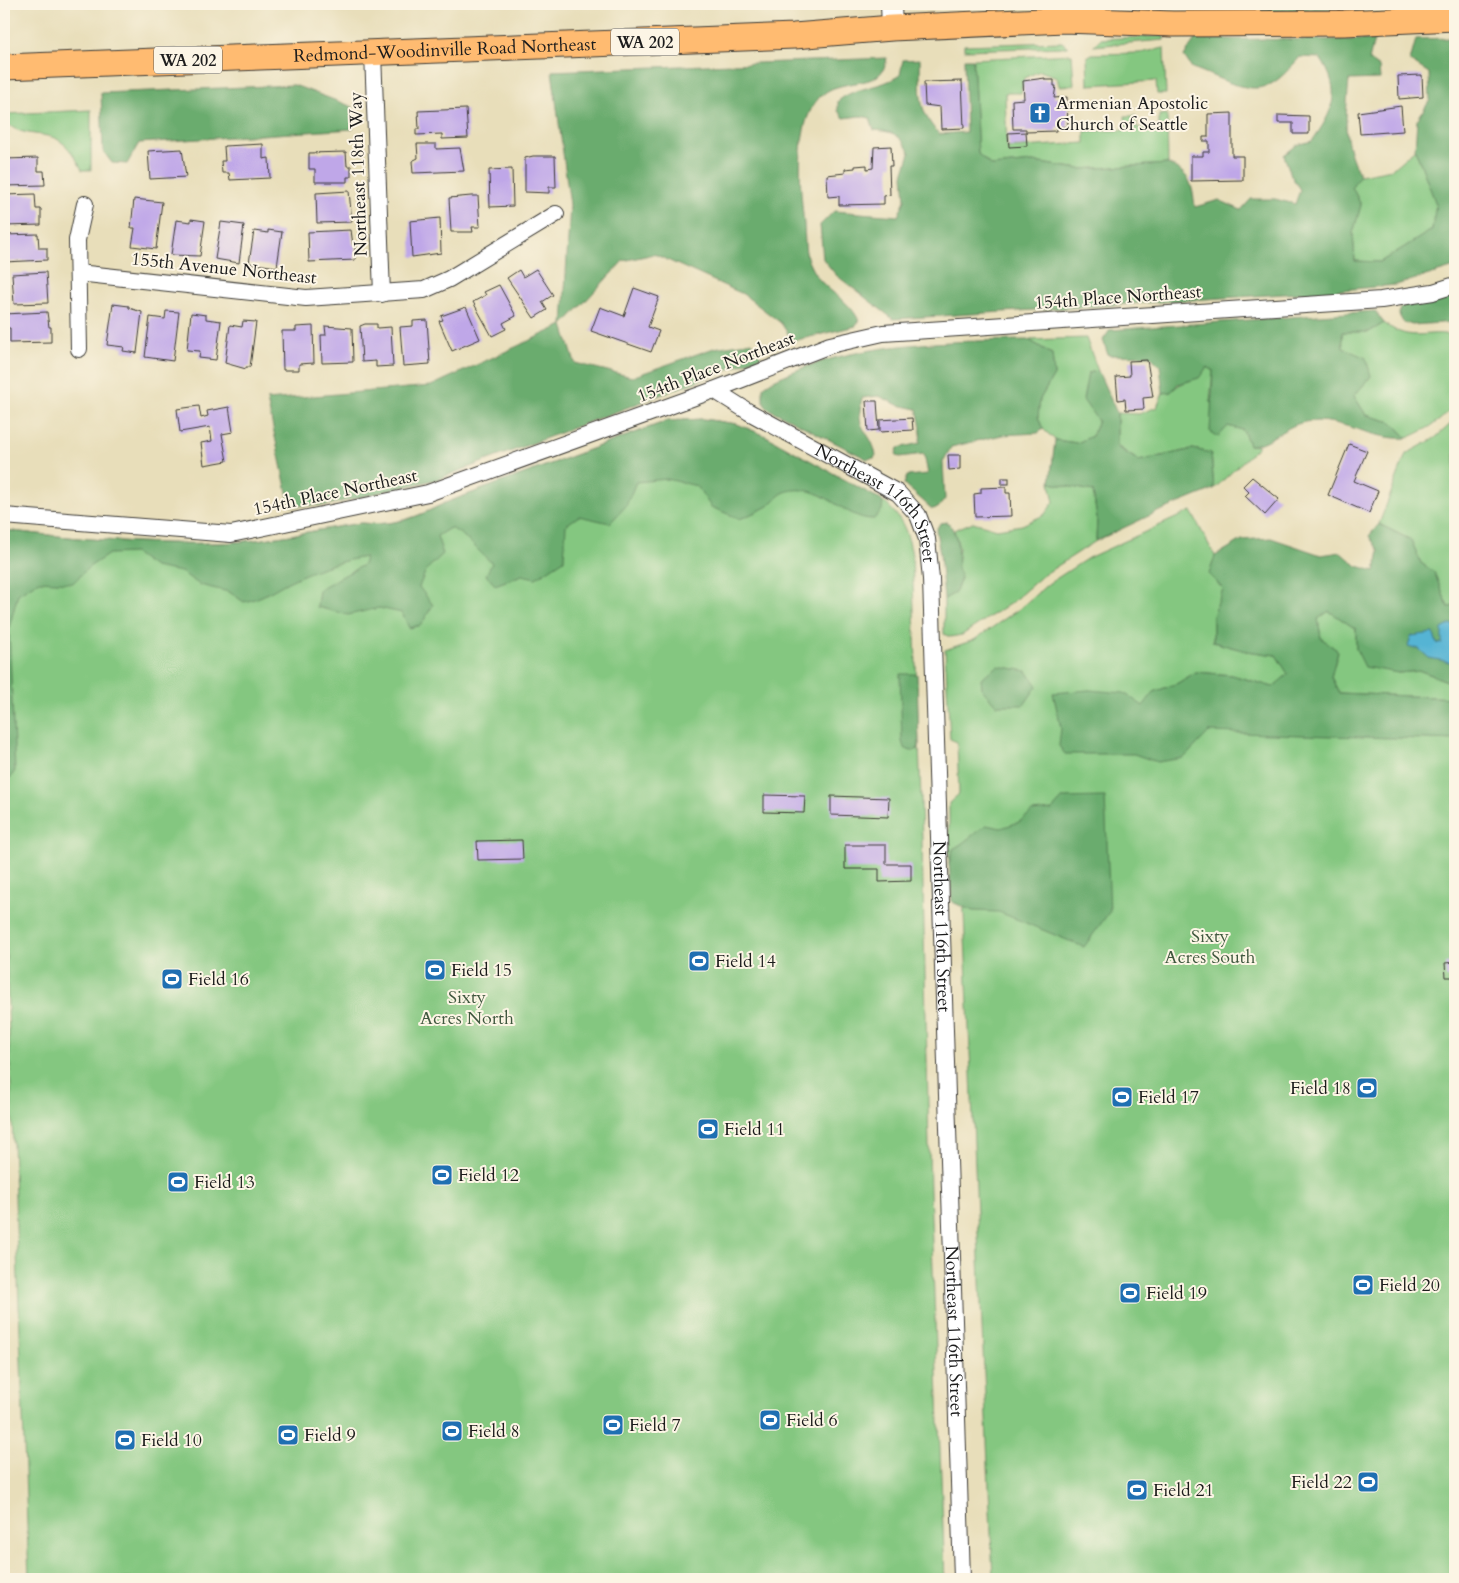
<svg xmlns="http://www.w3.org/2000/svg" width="1459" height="1583" font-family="Cardo,serif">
	<rect width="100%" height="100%" fill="#fcf5e5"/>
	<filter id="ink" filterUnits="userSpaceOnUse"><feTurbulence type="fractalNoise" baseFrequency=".02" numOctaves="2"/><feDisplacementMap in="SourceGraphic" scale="10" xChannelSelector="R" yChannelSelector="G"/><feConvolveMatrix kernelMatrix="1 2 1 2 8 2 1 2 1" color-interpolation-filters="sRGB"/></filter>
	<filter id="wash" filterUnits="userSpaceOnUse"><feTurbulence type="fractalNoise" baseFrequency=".0096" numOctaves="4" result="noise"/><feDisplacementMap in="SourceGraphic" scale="20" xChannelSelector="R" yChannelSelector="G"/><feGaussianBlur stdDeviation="1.12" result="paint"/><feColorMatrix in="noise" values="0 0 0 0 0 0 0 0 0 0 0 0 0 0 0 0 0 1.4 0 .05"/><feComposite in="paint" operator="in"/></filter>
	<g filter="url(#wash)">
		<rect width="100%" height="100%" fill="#e8deba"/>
		<!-- green -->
		<g fill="#84c780" stroke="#50724e">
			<path d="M1223,4h41l9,7 -50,-5z"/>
			<path d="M1164,36v4l-71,6 7,-7z"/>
			<path d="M1062,42l6,5 -104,3v-5z"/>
			<path d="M1164,48l2,46h-9l-1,-13 -68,4 -1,-28 5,-3 48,-1z"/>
			<path d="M1072,54l2,31 -15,1 -2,-9 -17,-6 -16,7 -3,15h-16l2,55 78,-5v-12l41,-1 -1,-14h11l1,12 22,-1v-12l8,-1 1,50 -88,5 -47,-7 -41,4 -14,-12 -5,-95z"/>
			<path d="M91,110v60h-9c-6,-12 -13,-24 -25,-31 -16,-8 -50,-1 -52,-25z"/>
			<path d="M1415,149l21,55 -4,26 -52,32 -25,-1 -2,-28 8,-28 -9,-18 8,-12 32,-6z"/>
			<path d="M1384,323c29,22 43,5 71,13 0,14 3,52 0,64 -5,18 -33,32 -48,38l-15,-16 -26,-7 -12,-19 17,-20 -28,-28 -1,-16h27z"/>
			<path d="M1086,338l12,33 -10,2 10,48 -6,15 -15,7 -22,-3 -12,-11 -5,-12 2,-18 14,-24 -2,-21 -23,-14z"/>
			<path d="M1207,367l6,3 -3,32 18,24 15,4 6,15 10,1 -45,43 -3,-36 -18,-4 -54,12 -22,-15v-33l22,1 18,-7 6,-14 8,-1c13,-15 23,-6 36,-25z"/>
			<path d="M703,419l34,5 29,12 117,65c20,18 24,29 29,54l9,243 9,393 15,388h-916l-25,-682v-367c72,9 145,15 217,13 47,-2 94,-13 140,-20 35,3 54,-5 84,-20l222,-82z"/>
			<path d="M1455,420v186l-7,1 -14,-35 -13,-9 -10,-23 -32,-16 27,-70 29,-16z"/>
			<path d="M1050,483l43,8 4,27 -1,23 -54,35 -31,27 -49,32 -12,2 -6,-3v-35l11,-6 6,-15 -4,-12 2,-18 -5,-18 19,-8 24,7 25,-4 22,-10 10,-13z"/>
			<path d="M1191,511l24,45 -5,18 13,15 -10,27v26l33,9 30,4 13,19 -16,13 -41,-12 -36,-3 -18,11 -24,9 301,9v878h-462l-32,-734 -8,4 -4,15v-61l10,-9 -2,-52 -7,-3 -5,-89 29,-10 45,-31 29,-25 40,-26z"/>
			<path d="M1329,611l27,18v20l42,24 23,-2 34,13v14l-116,-5 -8,-16 7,-26 -17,-13 -3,-19z"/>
		</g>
		<!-- forest -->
		<g fill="#6bac6e" stroke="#446445">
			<path d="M1264,4h181l-172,7z"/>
			<path d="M1455,38v229l-59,18 -65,6 -438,28 -57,-44 -13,-16 -3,-34 14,-14 64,5 7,-16 -2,-25 7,-22c-10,-19 -16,-21 -36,-23l-4,-12 -10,-2 -16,2 -6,-7v-10c17,-15 42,-12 62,-26l3,-15 17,-1c1,33 -4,50 19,75l27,-2 -2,-73h9l5,95 14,12 41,-4 47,7 88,-5c23,10 24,20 27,43l24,-7 22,10 10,-11h24l20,5 5,-14 -9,-15 -7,-20 13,-10 15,-4c21,-29 31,-50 8,-83l-20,-1c-8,9 -18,21 -29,27 -23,13 -56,-9 -79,-16l-8,-12 11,-17 179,1 -5,20 10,7 1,12 -31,1c-3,37 -8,61 11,95l-8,12 9,18 -8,28 2,28 25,1 52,-32 4,-26 -21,-55 2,-29 13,-20 -1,-27 -19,-12 6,-22z"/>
			<path d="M887,58c-4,27 -27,22 -50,29 -47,13 -37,100 -33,137 1,12 0,30 6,41 12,27 39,32 49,56l-3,5 -63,15 -12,-18 -38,-29 -89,-40 -31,7 -60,64 12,38 57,14 82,-29 38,-6 9,15 -323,122 -111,26 -37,1 -23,-106 164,-14 132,-61 7,-120 -18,-134z"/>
			<path d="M294,85l59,22v22l-214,14 -12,21 -15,-1 -9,-12 -2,-58z"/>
			<path d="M1455,295v27l-43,3 -9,-3 -4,-7 1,-7 5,-3z"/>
			<path d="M1375,311l9,12 -15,9h-27l1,16 23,10 5,18 -17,20 12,19 26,7 15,16c-35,3 -67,-22 -102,-16 -21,4 -39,24 -56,23l-6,-15 -15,-4 -10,11 -8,-5 3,-62 -6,-3 -8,11 -21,6 -7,8 -8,1 -3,-27 -10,-10 -42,-1 -5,-15 7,-10z"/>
			<path d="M1029,340l23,14 2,21 -14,24 -2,18 5,12 -5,4 -36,2 -51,12 -8,15 2,37 -7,9 -6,1 -28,-25 3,-8 21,-2 -4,-20 -25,3 -3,-3 2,-6 22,-5 1,-16 -4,-18 -19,-4 -19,-9 -17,2c-8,35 8,29 14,57l-2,3 -7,1 -100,-51 -4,-8v-13c10,-8 22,-12 34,-17 71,-28 156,-29 232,-30z"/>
			<path d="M1098,371l19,42v34l22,14 54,-12 18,4 3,36 -59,24 -59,28 1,-23 -4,-27 -43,-8 5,-43 22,3 15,-7 6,-15 -15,-21 5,-27z"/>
			<path d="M703,419l34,5 29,12 117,65 -1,9 -8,9c-29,1 -48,-33 -81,-29 -15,2 -15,9 -25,16 -9,5 -19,9 -28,13l-29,-12 -14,-21 -30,-7 -31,3 -10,24 -16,17 -31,-7 -13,9 -2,35 -28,18 -14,-3 -27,10 -9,-10 6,-12c-15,-12 -25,-28 -42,-35l-13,8 6,18 -17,16 -7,17 14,18 -12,20 -12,3 -7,-15 -23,-5 -31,7 -31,-8 2,-18 44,-24 2,-8c-25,4 -51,12 -75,24 -18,9 -25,16 -46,21l-15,-10 -29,-7 -19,-13 -27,-5 -20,-14 -25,1 -20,13 -16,16 -34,-2 -21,13 -9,34 6,143 -4,6 -7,1v-248c72,9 145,15 217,13 47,-2 94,-13 140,-20 35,3 54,-5 84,-20l222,-82z"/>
			<path d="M948,522c17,23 4,34 13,56l-6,15 -11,6 -4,-45 -4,-24 4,-7z"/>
			<path d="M1379,524l32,16 10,23 13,9 14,35 7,-1v78l-34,-13 -23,2 -33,-6 -9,-18v-20l-27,-18 -11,8 3,19 17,13 -7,26 8,16 116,5v42l-246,-8 -25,26 -27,4 -23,-8h-69l-6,-8 2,-18 -8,-35 36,-3 35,3 19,13 11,-14 24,-9 18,-11 36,3 41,12 15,-13 -12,-19 -30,-4 -33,-9v-26l10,-27 -14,-15 6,-18 27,-16 29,-2 50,17 20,-3 16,14 18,5 4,-20 -10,-15z"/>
			<path d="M998,666l29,5 10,15 -13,19h-28l-14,-16 -1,-11z"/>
			<path d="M900,674h17l2,72 -2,4 -6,1 -7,-3 -2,-7z"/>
			<path d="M1105,797l5,114 -26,36 -85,-35 -26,-1 -21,-9 -3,-38 4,-15c13,-7 22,-17 33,-24l15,3 18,-6 13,-10 20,-2 11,-12z"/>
		</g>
		<!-- water -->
		<path fill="#55b4d4" stroke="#386878" d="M1451,624l4,3v36l-26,-5 -10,-9 -11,-3 3,-10 22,-3 4,10 5,1v-15z"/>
		<g id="blocks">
			<!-- building -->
			<g fill="#bfa7e8">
				<path d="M1422,75l1,22 -24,2 -1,-23z"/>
				<path d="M1045,78v2h9v6h2l-2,12 13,-1 1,30h-12v4l-30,1v-3h-13l-1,-29 12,-1 -1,-18z"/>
				<path d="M962,81l2,47 -23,1 -1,-22 -15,-2 -1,-23z"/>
				<path d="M1401,106l2,25 -43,3 -2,-22z"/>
				<path d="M466,109l2,29 -26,1v-5l-26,1v-6h3l-1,-18z"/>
				<path d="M1232,113v43h11v24l-52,1v-25h12v-4h6v-11h-6v-4h5v-23z"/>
				<path d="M1278,115l31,1v18h-16v-11h-15z"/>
				<path d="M1026,132l1,14 -18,1 -1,-14z"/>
				<path d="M263,144v15l6,-1 1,20 -40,2 -1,-7h-7l-1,-12h4l-1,-15z"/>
				<path d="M417,144h19v5l24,-1 4,23 -51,2 -1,-12 6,-3z"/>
				<path d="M891,146l1,20h-3l1,29 -6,1v8l-45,1v-9l-11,1 -1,-22 18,-2v-4l10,-1v-2l12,-1v4l6,-1 1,-21z"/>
				<path d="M182,149l4,28 -36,2 -2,-28z"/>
				<path d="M346,152l1,14h4v11h-4v5h-32v-13h-6v-16z"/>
				<path d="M533,156h22l1,31h-7v6l-24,-1v-34z"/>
				<path d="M38,158v13h6l1,14 -41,1v-27z"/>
				<path d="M512,169l1,37 -23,1 -1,-37z"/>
				<path d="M349,191l3,31 -35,1 -1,-30z"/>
				<path d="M35,194l1,15h5v16l-37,1v-31z"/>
				<path d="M471,196h7l2,31h-8l1,5h-22l-2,-34z"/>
				<path d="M134,199l28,3 -6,47 -24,-3 3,-18h-4z"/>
				<path d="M440,218l1,35 -29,4 -2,-36z"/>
				<path d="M191,219l14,2 -5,35 -29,-1 5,-35 15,2z"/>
				<path d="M221,222l23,3 -5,38 -24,-4z"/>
				<path d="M268,230l14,2 -5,35 -28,-4 5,-32 14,2z"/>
				<path d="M351,230l2,15h2v15l-46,2 -1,-30z"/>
				<path d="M38,234l1,14h8v12l-43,2 1,-27z"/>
				<path d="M536,269l17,26 -11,7 5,8 -13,8 -27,-40 12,-8 4,7z"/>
				<path d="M46,272l2,31 -34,1 -2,-30z"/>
				<path d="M499,285l17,31 -13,7 3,6 -14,7 -19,-34 13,-7 -2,-3z"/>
				<path d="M634,288l25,9 -11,30 11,4 -8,21 -60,-21 9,-24 24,9z"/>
				<path d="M113,304l16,2v2l13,4 -5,41 -14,-2 1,-4 -17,-2z"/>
				<path d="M466,307l14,32 -28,12 -13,-30 4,-1 -2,-4z"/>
				<path d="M166,311l13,1 -6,49 -28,-4 5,-40 15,2z"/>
				<path d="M47,312l2,15h2v15l-41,1v-15h-5l-1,-14z"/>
				<path d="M191,313l15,2v4l15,2 -5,39 -17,-2 1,-7 -13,-1z"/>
				<path d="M427,320l3,44 -27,2 -3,-39 13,-1v-5z"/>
				<path d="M243,321l13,1 -6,45h-4v2l-21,-6 5,-38 12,2z"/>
				<path d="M365,324h12v4l14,-1 2,39 -17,1v-6l-14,1 -2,-36z"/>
				<path d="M313,326l1,37 -15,1v6h-16l-1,-39h14v-4z"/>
				<path d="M325,326l27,2 1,34 -31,1 -1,-28h5z"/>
				<path d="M1147,360l6,37 -10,1 1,11 -18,1 -1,-11 -7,1 -2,-23 14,-1 -1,-15z"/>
				<path d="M866,401h11l2,29 -11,1z"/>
				<path d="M199,406l2,12 7,-2 -1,-5 22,-4 4,25 -11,2 5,27 -23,4 -3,-22 11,-2 -2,-14 -30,5 -3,-23z"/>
				<path d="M912,418l1,12 -33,2v-12z"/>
				<path d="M1349,444l18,7 -13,30 24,10 -9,22 -41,-18z"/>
				<path d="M948,455h12v14l-11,1z"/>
				<path d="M1252,477l27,22 -14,16 -20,-19 4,-4 -6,-6z"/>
				<rect x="1002" y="478" width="7" height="6"/>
				<path d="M1006,487v6h4l1,23 -36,1 -1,-23 7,-1v-5z"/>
				<path d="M764,795l41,1 -1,17 -40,-1z"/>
				<path d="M831,796l58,2 -1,19 -57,-2z"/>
				<path d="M522,840l1,19 -45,1 -1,-19z"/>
				<path d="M845,845h41v19h25v17l-32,1v-13h-34z"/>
				<path d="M1455,962v15h-9l-1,-14z"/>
			</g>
		</g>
	</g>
	<g filter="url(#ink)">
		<use href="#blocks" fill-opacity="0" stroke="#3b3934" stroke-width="1"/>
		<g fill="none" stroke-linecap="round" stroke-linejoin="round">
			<!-- minor casing -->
			<g stroke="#3b3934" stroke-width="18">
				<g id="minor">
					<path d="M373,53l9,241"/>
					<path d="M78,273l228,25 118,-8 25,-11 107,-65"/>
					<path d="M79,349l-2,-109 8,-36"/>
					<path id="s1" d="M714,390l35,22 149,81 20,22 9,24 4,40 31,1000"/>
					<path d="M4,516l227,18 197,-41 286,-103 116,-45 53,-12 498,-33 52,-8 22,-7"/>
				</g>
			</g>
			<!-- tertiary casing -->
			<g stroke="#3b3934" stroke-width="22">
				<path id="tertiary" d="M891,4l1,24"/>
			</g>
			<!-- primary casing -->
			<g stroke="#3b3934" stroke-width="27">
				<g id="primary">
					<path id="s2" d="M4,67l790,-31 98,-8 172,-8 109,4 171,-1 111,-5"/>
				</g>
			</g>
			<!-- minor -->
			<use href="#minor" stroke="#fff" stroke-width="16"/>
			<!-- tertiary -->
			<use href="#tertiary" stroke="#fff" stroke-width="20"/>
			<!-- primary -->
			<use href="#primary" stroke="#ffbb71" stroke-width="25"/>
		</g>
	</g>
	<!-- icons -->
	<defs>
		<g id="church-square" transform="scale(1.125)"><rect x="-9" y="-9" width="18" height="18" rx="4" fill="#1f6fb2" stroke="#fcf5e5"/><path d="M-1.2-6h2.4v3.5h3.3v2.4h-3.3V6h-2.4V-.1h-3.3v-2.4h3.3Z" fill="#fff"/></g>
		<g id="stadium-square" transform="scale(1.125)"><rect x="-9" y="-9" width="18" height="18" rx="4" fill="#1f6fb2" stroke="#fcf5e5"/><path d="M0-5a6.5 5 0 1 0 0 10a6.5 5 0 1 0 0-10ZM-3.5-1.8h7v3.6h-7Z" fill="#fff"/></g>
	</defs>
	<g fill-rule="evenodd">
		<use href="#church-square" x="1040" y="113"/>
		<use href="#stadium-square" x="699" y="961"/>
		<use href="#stadium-square" x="435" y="970"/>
		<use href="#stadium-square" x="172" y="979"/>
		<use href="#stadium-square" x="1367" y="1088"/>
		<use href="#stadium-square" x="1122" y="1097"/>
		<use href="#stadium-square" x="708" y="1129"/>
		<use href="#stadium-square" x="442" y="1175"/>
		<use href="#stadium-square" x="178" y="1182"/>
		<use href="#stadium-square" x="1363" y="1285"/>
		<use href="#stadium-square" x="1130" y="1293"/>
		<use href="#stadium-square" x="770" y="1420"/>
		<use href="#stadium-square" x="613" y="1425"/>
		<use href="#stadium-square" x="452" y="1431"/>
		<use href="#stadium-square" x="288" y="1435"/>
		<use href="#stadium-square" x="125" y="1440"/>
		<use href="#stadium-square" x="1368" y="1482"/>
		<use href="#stadium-square" x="1137" y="1490"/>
	</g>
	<g text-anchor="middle" stroke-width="4" stroke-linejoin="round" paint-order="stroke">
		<!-- shield labels -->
		<g fill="#fcf5e5" stroke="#5f5d58" stroke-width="1">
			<rect x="611" y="28.5" width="68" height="27" rx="4"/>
			<rect x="154" y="46.5" width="68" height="27" rx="4"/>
		</g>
		<g font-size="16" font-weight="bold" fill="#1c1c1c">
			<text x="645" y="48">WA 202</text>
			<text x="188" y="66">WA 202</text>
		</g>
		<!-- street labels -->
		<g font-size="18" fill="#1c1c1c" stroke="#fcf5e5">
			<text dy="6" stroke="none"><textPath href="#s2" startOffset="441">Redmond-Woodinville Road Northeast</textPath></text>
			<text transform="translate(358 174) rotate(-92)" y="6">Northeast 118th Way</text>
			<text transform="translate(224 268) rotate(6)" y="6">155th Avenue Northeast</text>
			<text transform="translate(1118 297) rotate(-4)" y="6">154th Place Northeast</text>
			<text transform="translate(716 367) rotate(-21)" y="6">154th Place Northeast</text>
			<text transform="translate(335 492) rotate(-12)" y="6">154th Place Northeast</text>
			<text dy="6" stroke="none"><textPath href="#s1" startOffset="204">Northeast 116th Street</textPath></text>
			<text dy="6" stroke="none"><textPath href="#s1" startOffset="654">Northeast 116th Street</textPath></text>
			<text dy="6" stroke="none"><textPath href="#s1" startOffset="1059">Northeast 116th Street</textPath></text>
		</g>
		<!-- poi labels -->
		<g font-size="18" fill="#1c1c1c" stroke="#fcf5e5" text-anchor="start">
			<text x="1056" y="109">Armenian Apostolic<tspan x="1056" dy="21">Church of Seattle</tspan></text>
			<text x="715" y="967">Field 14</text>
			<text x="451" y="976">Field 15</text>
			<text x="188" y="985">Field 16</text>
			<text x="1351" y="1094" text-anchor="end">Field 18</text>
			<text x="1138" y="1103">Field 17</text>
			<text x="724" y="1135">Field 11</text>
			<text x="458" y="1181">Field 12</text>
			<text x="194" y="1188">Field 13</text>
			<text x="1379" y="1291">Field 20</text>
			<text x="1146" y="1299">Field 19</text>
			<text x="786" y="1426">Field 6</text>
			<text x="629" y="1431">Field 7</text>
			<text x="468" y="1437">Field 8</text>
			<text x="304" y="1441">Field 9</text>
			<text x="141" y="1446">Field 10</text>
			<text x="1352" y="1488" text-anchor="end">Field 22</text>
			<text x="1153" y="1496">Field 21</text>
		</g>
		<!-- park labels -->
		<g font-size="18" fill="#40583f" stroke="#fcf5e5">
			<text x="1210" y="942">Sixty<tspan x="1210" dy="21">Acres South</tspan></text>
			<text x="467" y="1003">Sixty<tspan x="467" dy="21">Acres North</tspan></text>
		</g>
	</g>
	<!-- margin -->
	<rect width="1459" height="1583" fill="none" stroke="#fcf5e5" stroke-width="20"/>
</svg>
